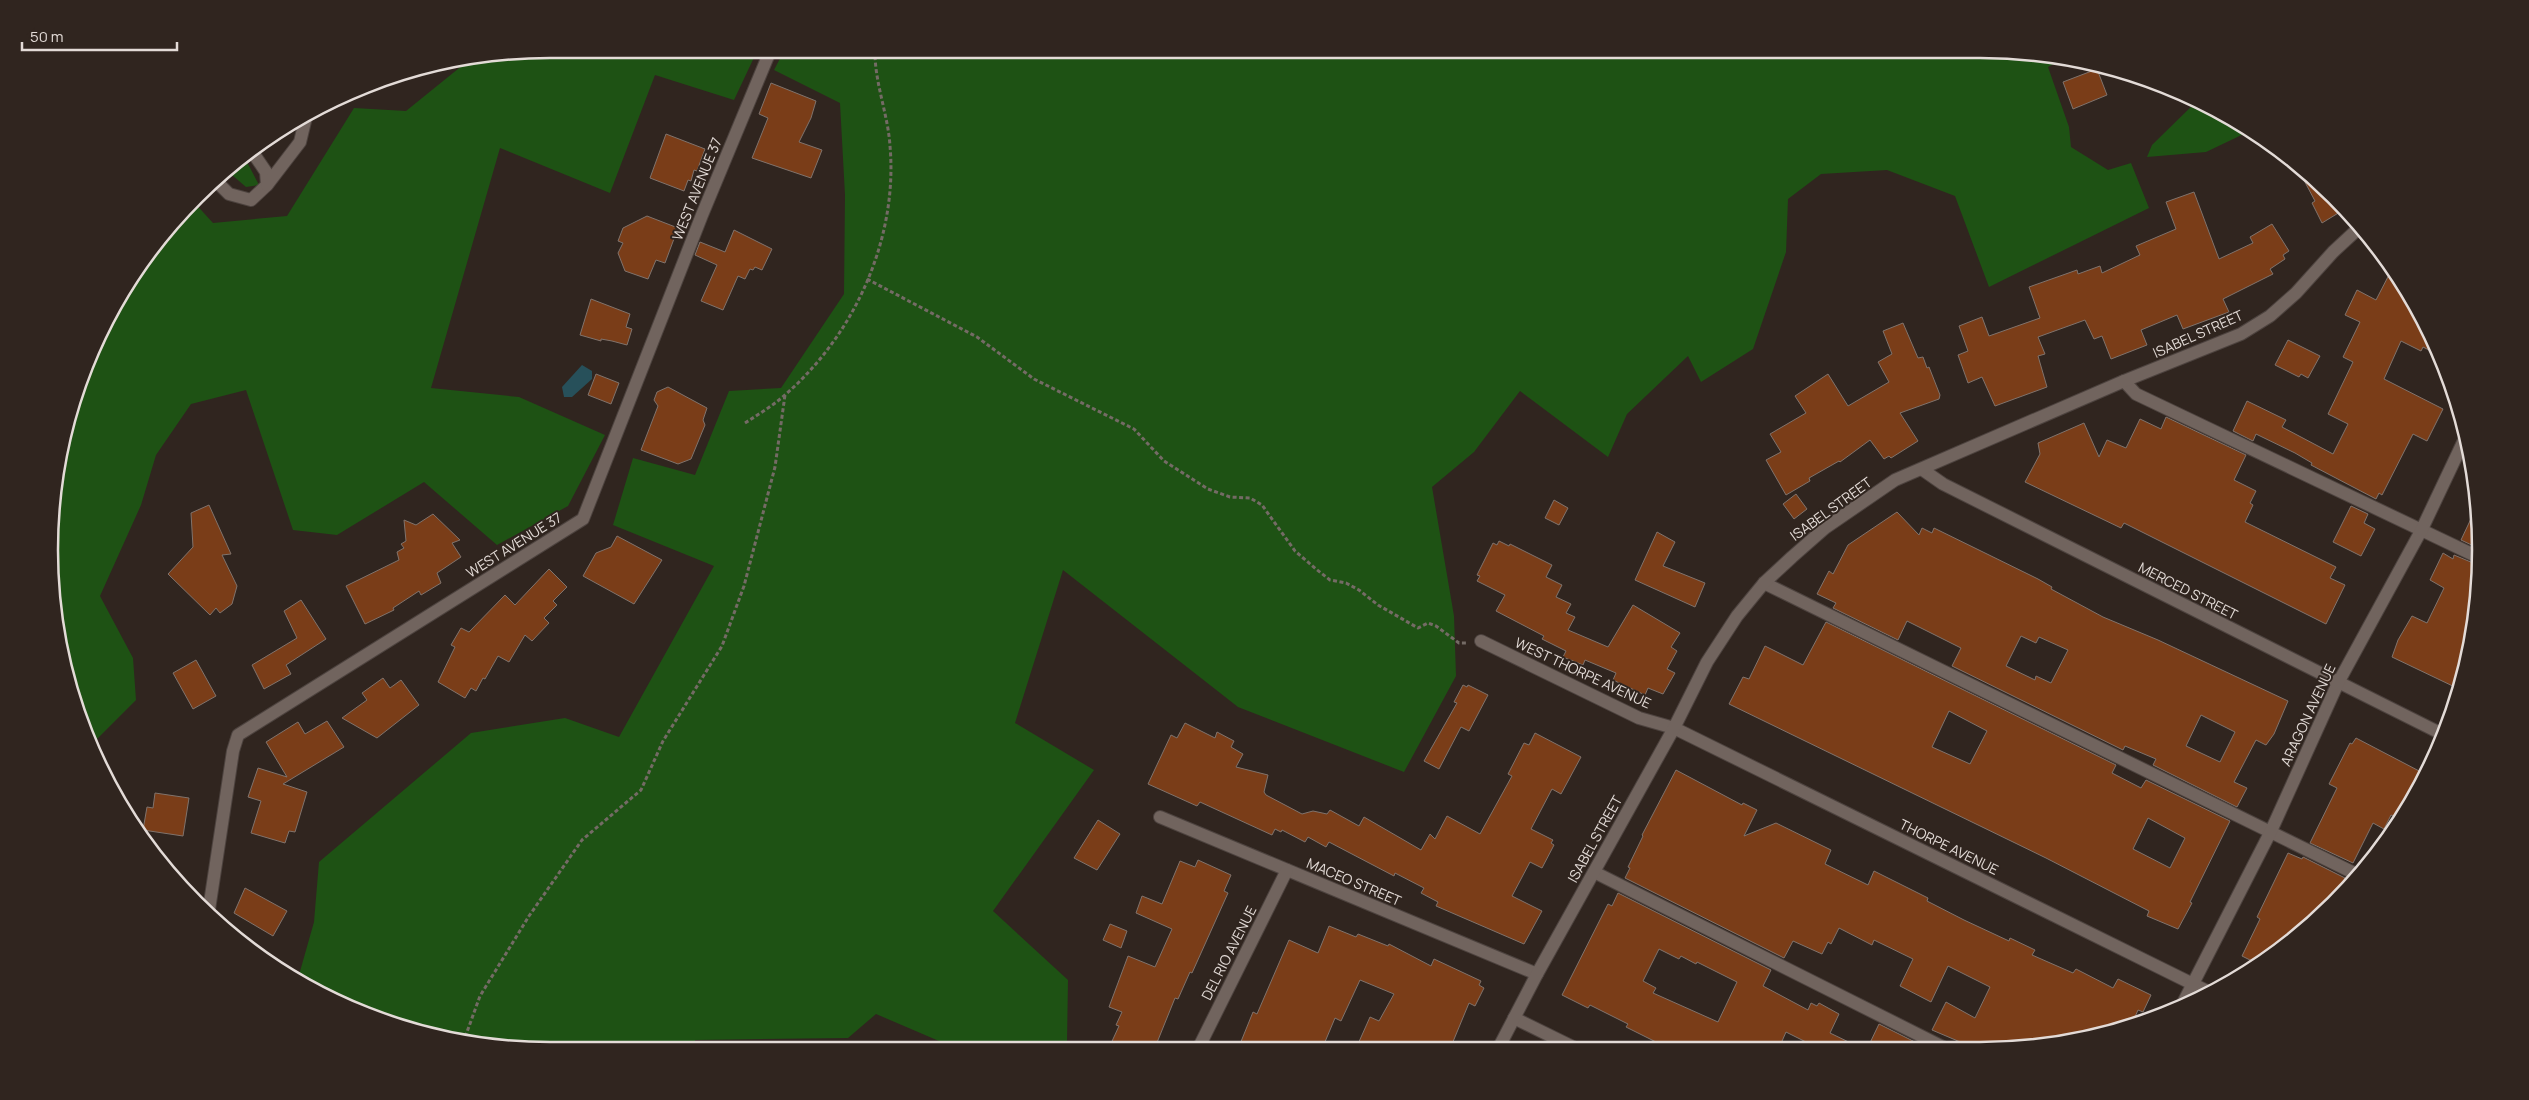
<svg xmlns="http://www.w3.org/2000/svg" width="2529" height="1100" font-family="Manrope,sans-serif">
	<rect width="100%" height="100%" fill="#30251f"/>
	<!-- green -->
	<g fill="#1e5214">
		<path d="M550,49h208l-24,51 -79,-25 -45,118 -110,-45 -69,240 88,9 86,38 -37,71 -71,39 -73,-63 -87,53 -44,-5 -47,-140 -55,14 -35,51 -15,50 -41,91 33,62 3,42 -45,45 -16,-34 -17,-63 -9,-98 9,-98 13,-48 12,-9 40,-105 50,-70 19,-20 21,23 74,-7 67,-108 52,3 68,-55z"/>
		<path d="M785,49h1194l88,8 -19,10 21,60 2,20 37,23 23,-7 18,45 -160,79 -34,-91 -68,-26 -66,4 -33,25 -2,53 -33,97 -52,33 -13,-26 -61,58 -19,43 -88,-66 -46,61 -42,35 22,129 2,60 -52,96 -166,-65 -175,-137 -48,153 79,47 -101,141 75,69 -1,63 12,7h-119l-84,-36 -28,24 -153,2v11h-145l-98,-9 -63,-17 -89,-41 -3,-2 17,-60 5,-60 152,-129 94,-15 54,19 95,-171 -101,-41 20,-67 62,17 34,-84 52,-3 63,-94 1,-99 -5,-92 -66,-33z"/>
		<path d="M2197,101l33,15 20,15 -44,21 -59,5 5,-12z"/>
		<path d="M241,158l7,6 11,21 -13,2 -21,-18z"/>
	</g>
	<!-- water -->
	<path fill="#27505a" d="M582,365l10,6v8l-20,18h-8l-2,-10z"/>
	<!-- building -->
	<g fill="#7a3d18" stroke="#80736c" fill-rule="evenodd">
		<path d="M2097,69l10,26 -34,14 -10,-27z"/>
		<path d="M771,83l45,18 -5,17 -12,24 23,8 -11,28 -59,-20 16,-40 -9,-4z"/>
		<path d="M666,134l39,15 -8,22 -3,-1 -3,11 -3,-1 -4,11 -34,-13z"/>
		<path d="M2299,165l11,8 24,27 6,12 -18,11 -10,-20 3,-2 -18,-34z"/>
		<path d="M2194,192l25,67 34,-16 -3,-6 22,-13 17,27 -6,4 2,4 -15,10 3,5 -50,25 6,13 -46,17 -6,-14 -36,15 6,15 -36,14 -9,-23 -8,3 -9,-19 -47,17 7,17 -7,2 9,31 -52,19 -13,-29 -14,6 -10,-28 10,-4 -9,-25 23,-9 7,19 51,-18 -11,-31 48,-17 1,4 22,-8 2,7 38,-18 -4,-9 40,-17 -10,-27z"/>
		<path d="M647,216l31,12 -13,35 -9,-3 -8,19 -23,-8 -7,-18 5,-10 -5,-2 5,-13z"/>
		<path d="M734,230l38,19 -10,21 -7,-3 -2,3 -3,-1 -5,10 -7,-3 -15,34 -22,-9 16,-36 -22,-10 5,-13 25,10z"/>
		<path d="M2392,269l37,60 10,26 -16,-8 -2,4 -20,-10 -17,38 59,30 -16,32 -14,-7 -31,61 -3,-2 -3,6 -65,-34 1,-2 -17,-10 -39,-19 -3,7 -20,-10 14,-30 39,19 -4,7 51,27 15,-30 -20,-10 25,-52 -10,-5 17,-35 -15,-7 12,-25 19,10z"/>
		<path d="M591,299l39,15 -4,13 6,2 -5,16 -15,-4 -11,-2v2l-21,-6z"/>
		<path d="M1903,323l15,35 5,-1 4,11 2,-1 11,28 -1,4 -39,14 18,28 -27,17 -2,-2 -5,3 -14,-19 -30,22 -1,-1 -30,17 1,3 -24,14 -20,-35 15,-8 -11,-18 36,-21 -11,-17 33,-22 20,32 41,-24 -11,-20 14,-8 -9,-23z"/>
		<path d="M2288,340l32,16 -12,22 -7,-4 -2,3 -24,-12z"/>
		<path d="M596,374l23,9 -8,21 -23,-9z"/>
		<path d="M668,387l39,21 -4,12 2,5 -14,34 -13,5 -37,-14 17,-44 -4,-6 3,-8z"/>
		<path d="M2166,417l80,38 -12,25 22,11 -6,12 3,2 -8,17 91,45 -6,11 15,7 -19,39 -202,-101 -3,5 -96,-46 15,-28 -2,-11 46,-20 15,34 8,-17 19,8 14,-29 21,10z"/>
		<path d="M1796,494l11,15 -13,10 -11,-15z"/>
		<path d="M1554,500l14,8 -9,17 -14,-7z"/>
		<path d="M209,505l22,49 -9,1 15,31 -5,18 -12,9 -4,-5 -6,7 -42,-41 25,-27 -2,-34z"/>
		<path d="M2351,506l17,8 -4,9 11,6 -14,27 -28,-14z"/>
		<path d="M2477,506l2,12 -1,30 -17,-8z"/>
		<path d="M1897,512l22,23 3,-7 10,5 2,-5 104,51 14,8 -1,2 52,28 55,23 130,61 -14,33 -8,11 -10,-5 -22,42 13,6 -10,19 -84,-42 3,-6 -31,-13 -2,4 -171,-84 9,-18 -54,-27 -9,19 -65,-32 3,-5 -19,-9 12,-23 4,3 15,-29zM2021,636l15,7 3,-6 29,13 -17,33 -15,-7 -1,4 -29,-14zM2201,715l34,17 -15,30 -34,-16z"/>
		<path d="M433,514l27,26 -8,3 9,14 -24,16 4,10 -20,12 -2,-4 -26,17 1,2 -29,14 -19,-38 53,-26 -2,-8 7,-4 -3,-4 5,-3 -2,-21 12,5z"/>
		<path d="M1657,532l18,10 -12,24 42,17 -10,24 -60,-27z"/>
		<path d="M617,536l45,24 -28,44 -51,-28 13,-23 15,-6z"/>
		<path d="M1499,541l10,5 1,-2 42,21 -6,12 16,8 -6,12 15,7 -5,9 9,4 -7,13 40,17 25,-42 47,28 -9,14 6,4 -10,18 8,4 -12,21 -15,-6 -3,7 -32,-15 3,-7 -31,-13 -2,5 -20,-8 3,-6 -24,-12 2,-3 -48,-25 9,-16 -28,-14 3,-5 -3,-1 16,-32 4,2z"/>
		<path d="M2443,553l10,6 1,-4 24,10 -2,51 -17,73 -67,-32 6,-17 14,-24 15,7 17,-35 -14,-8z"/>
		<path d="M549,569l18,18 -14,14 4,4 -13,13 5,5 -17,18 -7,-6 -16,27 -11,-6 -13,23 -2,-1 -7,13 -5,-3 -6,10 -27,-16 17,-35 -4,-2 10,-17 8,4 36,-37 10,10z"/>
		<path d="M301,600l25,39 -40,26 5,9 -27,15 -12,-24 45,-27 -13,-27z"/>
		<path d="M1826,622l290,143 -4,8 29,15 5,-8 84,41 -40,81 2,1 -14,26 -31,-13 2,-5 -103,-53 -317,-154 14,-27 6,2 16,-33 38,19zM1949,711l38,20 -17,33 -38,-17zM2148,818l37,20 -15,30 -37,-19z"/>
		<path d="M196,660l20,36 -23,13 -20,-36z"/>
		<path d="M383,678l7,10 11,-8 18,25 -42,33 -35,-20 25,-18 -5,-7z"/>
		<path d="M1463,685l4,2 1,-2 20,10 -19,36 -8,-4 -22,42 -15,-8 33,-58 -3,-1z"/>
		<path d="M327,721l17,26 -61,37 24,8 -12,40 -6,-1 -4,12 -34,-10 10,-32 -13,-4 10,-29 29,9 -21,-35 32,-20 7,12z"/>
		<path d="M1185,723l30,15 2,-6 17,9 -3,6 12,7 -7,13 32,8 -4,17 2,3 36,19 11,-3 14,3 3,-4 29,16 5,-9 57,33 9,-16 5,5 12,-23 33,18 32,-58 -4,-2 16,-31 5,2 6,-12 46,24 -20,37 -9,-5 -21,40 22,11 -2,3 3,2 -12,23 -12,-6 -18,34 30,15 -18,33 -88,-38 2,-4 -17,-9 3,-5 -29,-15 -1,3 -65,-34 -3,5 -18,-10 -3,5 -23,-12 -1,2 -6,-3 -3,6 -72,-33 -3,4 -49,-22 23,-49 6,3z"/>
		<path d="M2356,738l67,35 -23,46 -9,-4 -7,14 -11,-6 -20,40 -43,-20 27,-55 -8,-4 21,-41 2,1z"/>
		<path d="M1676,770l66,35 1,-2 14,7 -13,26 32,-13 55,27 -6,14 43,21 6,-14 54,27 -1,3 37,19 45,21 1,-3 25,12 -3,5 41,18 3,-4 37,19 5,-9 33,16 -8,17 -5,-2 -6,14 -87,23h-73l-40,-17 14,-28 29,16 15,-31 -42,-21 -17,36 -31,-16 13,-27 -39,-19 -2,5 -33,-17 -8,16 -3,-2 -6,12 -29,-13 -9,17 -159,-80 5,-10 -2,-1 15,-31 -1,-1z"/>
		<path d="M155,793l34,5 -6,38 -40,-6 4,-23 6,1z"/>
		<path d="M1098,820l22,14 -23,36 -23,-12z"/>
		<path d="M2288,853l14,6 1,-2 42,21 -1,2 5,2 -40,45 -51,37 -16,-8 18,-37 -3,-2z"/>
		<path d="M1198,860l33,15 -7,16 4,2 -36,80 -2,-1 -12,27 -3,-1 -21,52h-46l11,-24 -3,-1 6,-13 -13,-5 19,-51 27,11 17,-38 -36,-16 6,-17 20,8 18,-43 15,6z"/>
		<path d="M245,888l42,23 -14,25 -39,-23z"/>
		<path d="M1618,893l153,77 -8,16 45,24 3,-7 6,3 2,-3 20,11 -9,19 29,14 -41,1 -32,-16 -7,16h-111l-42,-21 2,-3 -38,-19 -2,3 -26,-13 46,-91 4,2zM1659,949l20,10 2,-3 15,8 1,-2 40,20 -19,40 -65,-29 3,-5 -13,-7z"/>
		<path d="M1110,924l17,7 -6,17 -18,-8z"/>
		<path d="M1329,926l27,11 2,-3 30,12 1,-2 42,22 3,-7 47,22 -2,4 5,3 -9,18 -6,-3 -19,46h-91l2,-4 -3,-1 12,-27 9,4 15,-27 -34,-14 -19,41 -6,-3 -13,31h-84l15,-37 4,2 32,-74 29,13z"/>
		<path d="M1879,1024l46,23h-57z"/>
	</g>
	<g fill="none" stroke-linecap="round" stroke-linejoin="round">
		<!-- minor casing -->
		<g stroke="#4d433f" stroke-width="14">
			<g id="minor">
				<path d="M214,179l15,15 22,6 16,-15 -1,-13 -15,-22"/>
				<path d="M267,185l33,-43 7,-29"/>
				<path d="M2124,381l12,13 342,163"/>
				<path d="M1923,470l20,14 499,250"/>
				<path d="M1764,583l592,291"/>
				<path d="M1481,641l158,77 35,10 537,265"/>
				<path d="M1160,817l377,157"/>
				<path d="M1594,872l349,175"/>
				<path d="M208,916l25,-165 5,-16 345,-216 119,-304 69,-166"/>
				<path d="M2180,1009l91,-178 67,-148 84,-154 44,-93"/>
				<path d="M1514,1018l61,30"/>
				<path d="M1198,1049l89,-179"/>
				<path d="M1498,1049l39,-75 137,-246 33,-66 30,-46 27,-33 28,-26 33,-29 70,-48 229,-99 117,-47 29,-18 26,-23 37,-41 27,-25"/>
			</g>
		</g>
		<!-- path -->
		<g stroke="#746b65" stroke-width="3" stroke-dasharray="4 2.5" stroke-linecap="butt">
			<path d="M867,279l110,58 57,42 100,50 30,32 44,28 22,8 20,1 12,7 33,46 21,18 14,11 16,3 13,7 19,15 40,23 10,-5 8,3 23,17h7"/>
			<path d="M745,423c14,-9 29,-18 41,-29 69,-60 112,-156 104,-248 -2,-32 -16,-65 -15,-97"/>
			<path d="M463,1043l17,-47 49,-80 53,-76 59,-50 22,-49 59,-95 22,-60 31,-119 10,-72"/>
		</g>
		<!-- minor -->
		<use href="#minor" stroke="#71645e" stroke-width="12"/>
	</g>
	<g text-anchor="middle" stroke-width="4" stroke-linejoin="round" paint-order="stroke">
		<!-- street labels -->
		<g font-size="14" fill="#e3dbd7" stroke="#30251f">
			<text transform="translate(697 189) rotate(-68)" y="5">WEST AVENUE 37</text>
			<text transform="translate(2198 334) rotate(-24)" y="5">ISABEL STREET</text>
			<text transform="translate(1831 509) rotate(-36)" y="5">ISABEL STREET</text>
			<text transform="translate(514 545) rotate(-32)" y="5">WEST AVENUE 37</text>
			<text transform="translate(2188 591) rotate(27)" y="5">MERCED STREET</text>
			<text transform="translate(1583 673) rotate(25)" y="5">WEST THORPE AVENUE</text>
			<text transform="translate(2308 715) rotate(-65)" y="5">ARAGON AVENUE</text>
			<text transform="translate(1595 839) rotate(-61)" y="5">ISABEL STREET</text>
			<text transform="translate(1949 847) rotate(26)" y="5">THORPE AVENUE</text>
			<text transform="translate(1354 882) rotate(23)" y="5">MACEO STREET</text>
			<text transform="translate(1229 953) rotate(-63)" y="5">DEL RIO AVENUE</text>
		</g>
	</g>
	<!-- crop -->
	<path d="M0 0H2529V1100H0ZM550 58H1980A492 492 0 0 1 2472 550V550A492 492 0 0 1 1980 1042H550A492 492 0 0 1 58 550V550A492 492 0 0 1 550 58Z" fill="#30251f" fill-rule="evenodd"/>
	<path fill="none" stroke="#e3dbd7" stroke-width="2.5" d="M550 58H1980A492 492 0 0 1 2472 550V550A492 492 0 0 1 1980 1042H550A492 492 0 0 1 58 550V550A492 492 0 0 1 550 58Z"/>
	<!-- scale -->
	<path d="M22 42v8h155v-8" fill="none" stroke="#e3dbd7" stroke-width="2.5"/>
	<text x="30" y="42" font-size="15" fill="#e3dbd7" stroke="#30251f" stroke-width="4" paint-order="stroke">50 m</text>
</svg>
